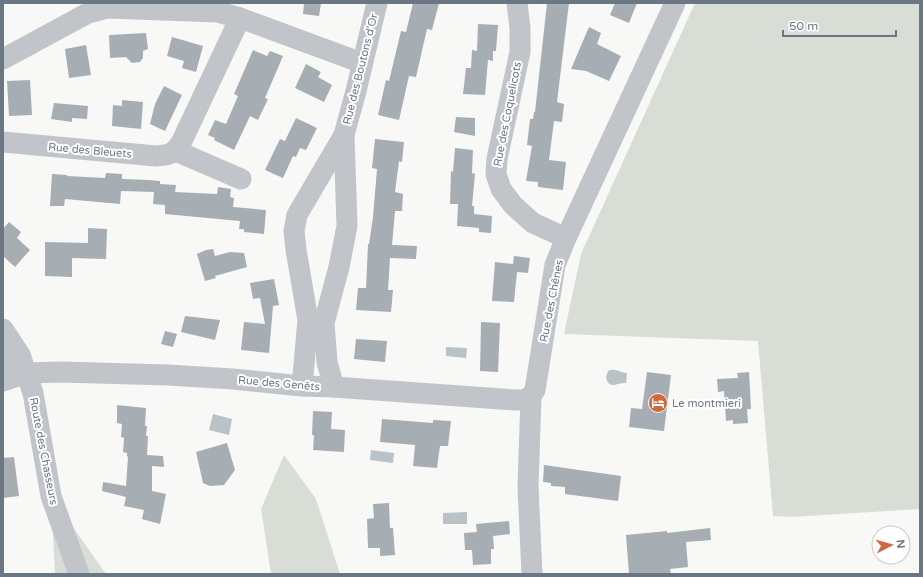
<svg xmlns="http://www.w3.org/2000/svg" width="923" height="577" font-family="'Varela Round',sans-serif">
	<rect width="100%" height="100%" fill="#f8f9f7"/>
	<!-- green -->
	<g fill="#d8ddd6">
		<path d="M695,3h225v506l-129,8 -18,-1 -15,-175 -194,-7 17,-80z"/>
		<path d="M284,455l32,44 24,75h-69l-10,-65z"/>
		<path d="M51,496l55,78h-51z"/>
	</g>
	<!-- water -->
	<g fill="#b9c2c7">
		<path d="M446,347l21,1 -1,10 -20,-2z"/>
		<path d="M611,370c6,-1 10,3 16,3l-1,10c-9,-1 -17,8 -20,-6l2,-6z"/>
		<path d="M213,414l19,5 -3,16 -20,-5z"/>
		<path d="M371,450l23,3 -1,10 -23,-3z"/>
		<path d="M467,512v12h-24v-11z"/>
	</g>
	<!-- building -->
	<g fill="#a6adb3">
		<path d="M304,3h17l-2,13 -16,-2z"/>
		<path d="M413,3h26l-7,27 -5,-1 -11,48 -7,-1 -10,44 -21,-5 8,-35 3,1 12,-50 5,1z"/>
		<path d="M547,3h22l-12,99 7,2 -2,18 -8,-1 -5,39 17,2 -3,28 -25,-3v-5l-12,-1 6,-35 -5,-1 3,-26h3l1,-7h1z"/>
		<path d="M615,3h22l-8,20 -19,-8z"/>
		<path d="M478,24l20,1 -2,26h-3v10l-5,-1 -3,35 -22,-1 3,-26h5l1,-18 5,1z"/>
		<path d="M589,27l12,6 -4,11 24,12 -12,25 -23,-10 -15,-2z"/>
		<path d="M146,33l2,16 -5,2v7l-3,4 -8,1 -6,-6 -16,1 -1,-23z"/>
		<path d="M172,37l31,9 -7,26 -14,-4 2,-7 -17,-5z"/>
		<path d="M86,45l5,30 -22,3 -4,-29z"/>
		<path d="M253,50l14,6 3,-5 13,5 -18,42 3,1 -10,21 -8,-4 -16,34 -20,-10 1,-2 -7,-3 7,-15 11,4 12,-28 -4,-2z"/>
		<path d="M306,64l15,8 -3,5 14,8 -8,17 -29,-14z"/>
		<path d="M30,80l2,35 -23,1 -2,-35z"/>
		<path d="M164,86l18,9 -17,36 -15,-7 5,-20z"/>
		<path d="M122,100l21,2 -2,27 -29,-3 1,-21 9,1z"/>
		<path d="M54,103l34,3 -1,13 -15,-1v4l-21,-3z"/>
		<path d="M456,117l19,1v18l-21,-4z"/>
		<path d="M296,118l21,10 -11,22 -6,-2 -4,9 -3,-1 -10,22 -18,-8 15,-31 5,2z"/>
		<path d="M375,139l29,3 -2,20 -3,-1 -4,31 8,2 -1,17h-7l-3,34 25,1 -1,13 -26,-1 -2,32h5l-2,22 -35,-2 2,-22h8l2,-44h1l4,-27 4,-48 -5,-1z"/>
		<path d="M455,148l18,2 -1,23 3,1 -3,32h2v8l18,2 -1,17 -12,-1v-4l-22,-2 1,-22h-8l1,-33 2,1z"/>
		<path d="M106,173l16,1v5l27,1 11,1v3l16,1 -1,7 42,2 1,-7 13,2 -1,8 4,1 -1,9 33,3 -2,24 -20,-2v-3h-5l1,-8 -75,-7v-9l-12,-1 1,-12 -33,-1 -1,13 -55,-5 -1,7h-14l2,-32 15,1v1l38,2z"/>
		<path d="M9,222l12,10 -4,6 13,12 -15,17 -12,-11v-27z"/>
		<path d="M88,228l19,1 -1,30 -34,-1v19l-27,-1v-34l43,1z"/>
		<path d="M213,249l2,7 15,-4 14,1 3,14 -32,9 1,2 -11,3 -8,-27 9,-4z"/>
		<path d="M514,256l16,2 -2,15 -11,-1 -3,30 -22,-1 3,-39 18,2z"/>
		<path d="M274,279l5,26 -6,1 -4,47 -28,-3 3,-28 21,2 -5,-26 -7,1 -3,-16z"/>
		<path d="M185,316l35,4 -5,20 -34,-8z"/>
		<path d="M481,322l19,1 -2,49 -18,-1z"/>
		<path d="M165,331l12,3 -4,13 -12,-3z"/>
		<path d="M356,339l31,2 -2,21 -31,-3z"/>
		<path d="M647,372l24,3 -7,56 -35,-4 2,-19 11,1z"/>
		<path d="M749,372l2,37h-4l1,14 -15,1v-4l-7,1 -2,-30 -6,1 -1,-13 21,-1 -1,-5z"/>
		<path d="M117,405l29,3 -1,18h2l-1,10h2l-1,19 16,1 1,11 -12,-1v25l14,3 -6,30 -18,-5 2,-9 -20,-4 2,-9 -24,-6 1,-9 23,4 2,-29 -1,-1v-3l-4,-1 1,-14 -3,-1 1,-13 -5,-1z"/>
		<path d="M313,411l19,1 -1,17 14,1 -1,22 -31,-2 1,-15h-2z"/>
		<path d="M382,419l51,4v-3l18,1 -3,25h-8l-3,22 -24,-2 2,-21 -35,-3z"/>
		<path d="M227,443l8,27 -11,15 -14,1 -7,-3 -7,-31z"/>
		<path d="M14,457l5,39 -16,2v-40z"/>
		<path d="M544,465l77,11 -3,25 -53,-7v-7l-14,-1v-3l-8,-1z"/>
		<path d="M389,503l1,25h3l2,27 -15,1v-8h-12l-1,-29 7,-1 -1,-14z"/>
		<path d="M509,521l1,13 -17,2 1,13h-3v15l-18,1 -1,-15h-7l-1,-17 13,-1 -1,-8z"/>
		<path d="M710,528l1,12 -25,2 2,25 -18,2 1,5h-42l-3,-39 41,-4v2z"/>
	</g>
	<g fill="none" stroke-linecap="round" stroke-linejoin="round">
		<!-- minor -->
		<g stroke="#c1c4c8" stroke-width="21">
			<path d="M517,3l3,25v24l-23,107 -1,15 5,15 12,16 20,18 33,15"/>
			<path d="M3,59l85,-46 19,-5 111,4 22,6 122,45"/>
			<path d="M3,142l153,14c14,-1 17,-2 25,-13l59,-125"/>
			<path d="M176,151l65,28"/>
			<path d="M3,329l17,26 13,38 18,103 28,78"/>
			<path d="M3,361l17,-6"/>
			<path d="M3,381l23,-8 35,-1 107,3 65,4 69,7 32,1 181,13h9l7,-4"/>
			<path d="M302,386l6,-66 -12,-70 -2,-19 3,-16 47,-80 12,-44 21,-88"/>
			<path d="M334,387l-7,-25 -3,-39 15,-56 8,-41 -3,-91"/>
			<path d="M532,574l-4,-87 3,-91 4,-6 20,-125 11,-27 109,-235"/>
		</g>
	</g>
	<!-- icons -->
	<defs>
		<g id="hotel-disc" transform="scale(1)"><circle r="9.5" fill="#d1683f" stroke="#fff"/><path d="M-6-4.5h1.5V1H6V5H4.5V3h-9V5H-6ZM-4 0a1.8 1.8 0 1 1 3.6 0ZM.5 0V-2.5h3Q6-2.5 6 0Z" fill="#fff"/></g>
	</defs>
	<g fill-rule="evenodd">
		<use href="#hotel-disc" x="658" y="403"/>
	</g>
	<g text-anchor="middle" stroke-width="4" stroke-linejoin="round" paint-order="stroke">
		<!-- street labels -->
		<g font-size="11" fill="#6b7884" stroke="#fff">
			<text transform="translate(360 69) rotate(-76)" y="4">Rue des Boutons d'Or</text>
			<text transform="translate(507 114) rotate(-79)" y="4">Rue des Coquelicots</text>
			<text transform="translate(90 150) rotate(5)" y="4">Rue des Bleuets</text>
			<text transform="translate(551 301) rotate(-79)" y="4">Rue des Chênes</text>
			<text transform="translate(279 383) rotate(5)" y="4">Rue des Genêts</text>
			<text transform="translate(44 451) rotate(79)" y="4">Route des Chasseurs</text>
		</g>
		<!-- poi labels -->
		<g font-size="11" fill="#6b7884" stroke="#fff" text-anchor="start">
			<text x="672" y="407">Le montmieri</text>
		</g>
	</g>
	<!-- border -->
	<rect width="923" height="577" fill="none" stroke="#6b7884" stroke-width="8"/>
	<!-- north arrow -->
	<g transform="translate(891 545) rotate(84)"><circle r="19" fill="#ffffff" stroke="#c4c9ce"/>
	<path d="M0-3L7 15L0 10L-7 15Z" fill="#d1683f"/>
	<text y="-6" font-size="11" font-weight="bold" text-anchor="middle" fill="#6b7884">N</text>
	</g>
	<!-- scale -->
	<path d="M783 30v6h113v-6" fill="none" stroke="#6b7884" stroke-width="2"/>
	<text x="789" y="30" font-size="12" fill="#6b7884" stroke="#ffffff" stroke-width="3" paint-order="stroke">50 m</text>
</svg>
